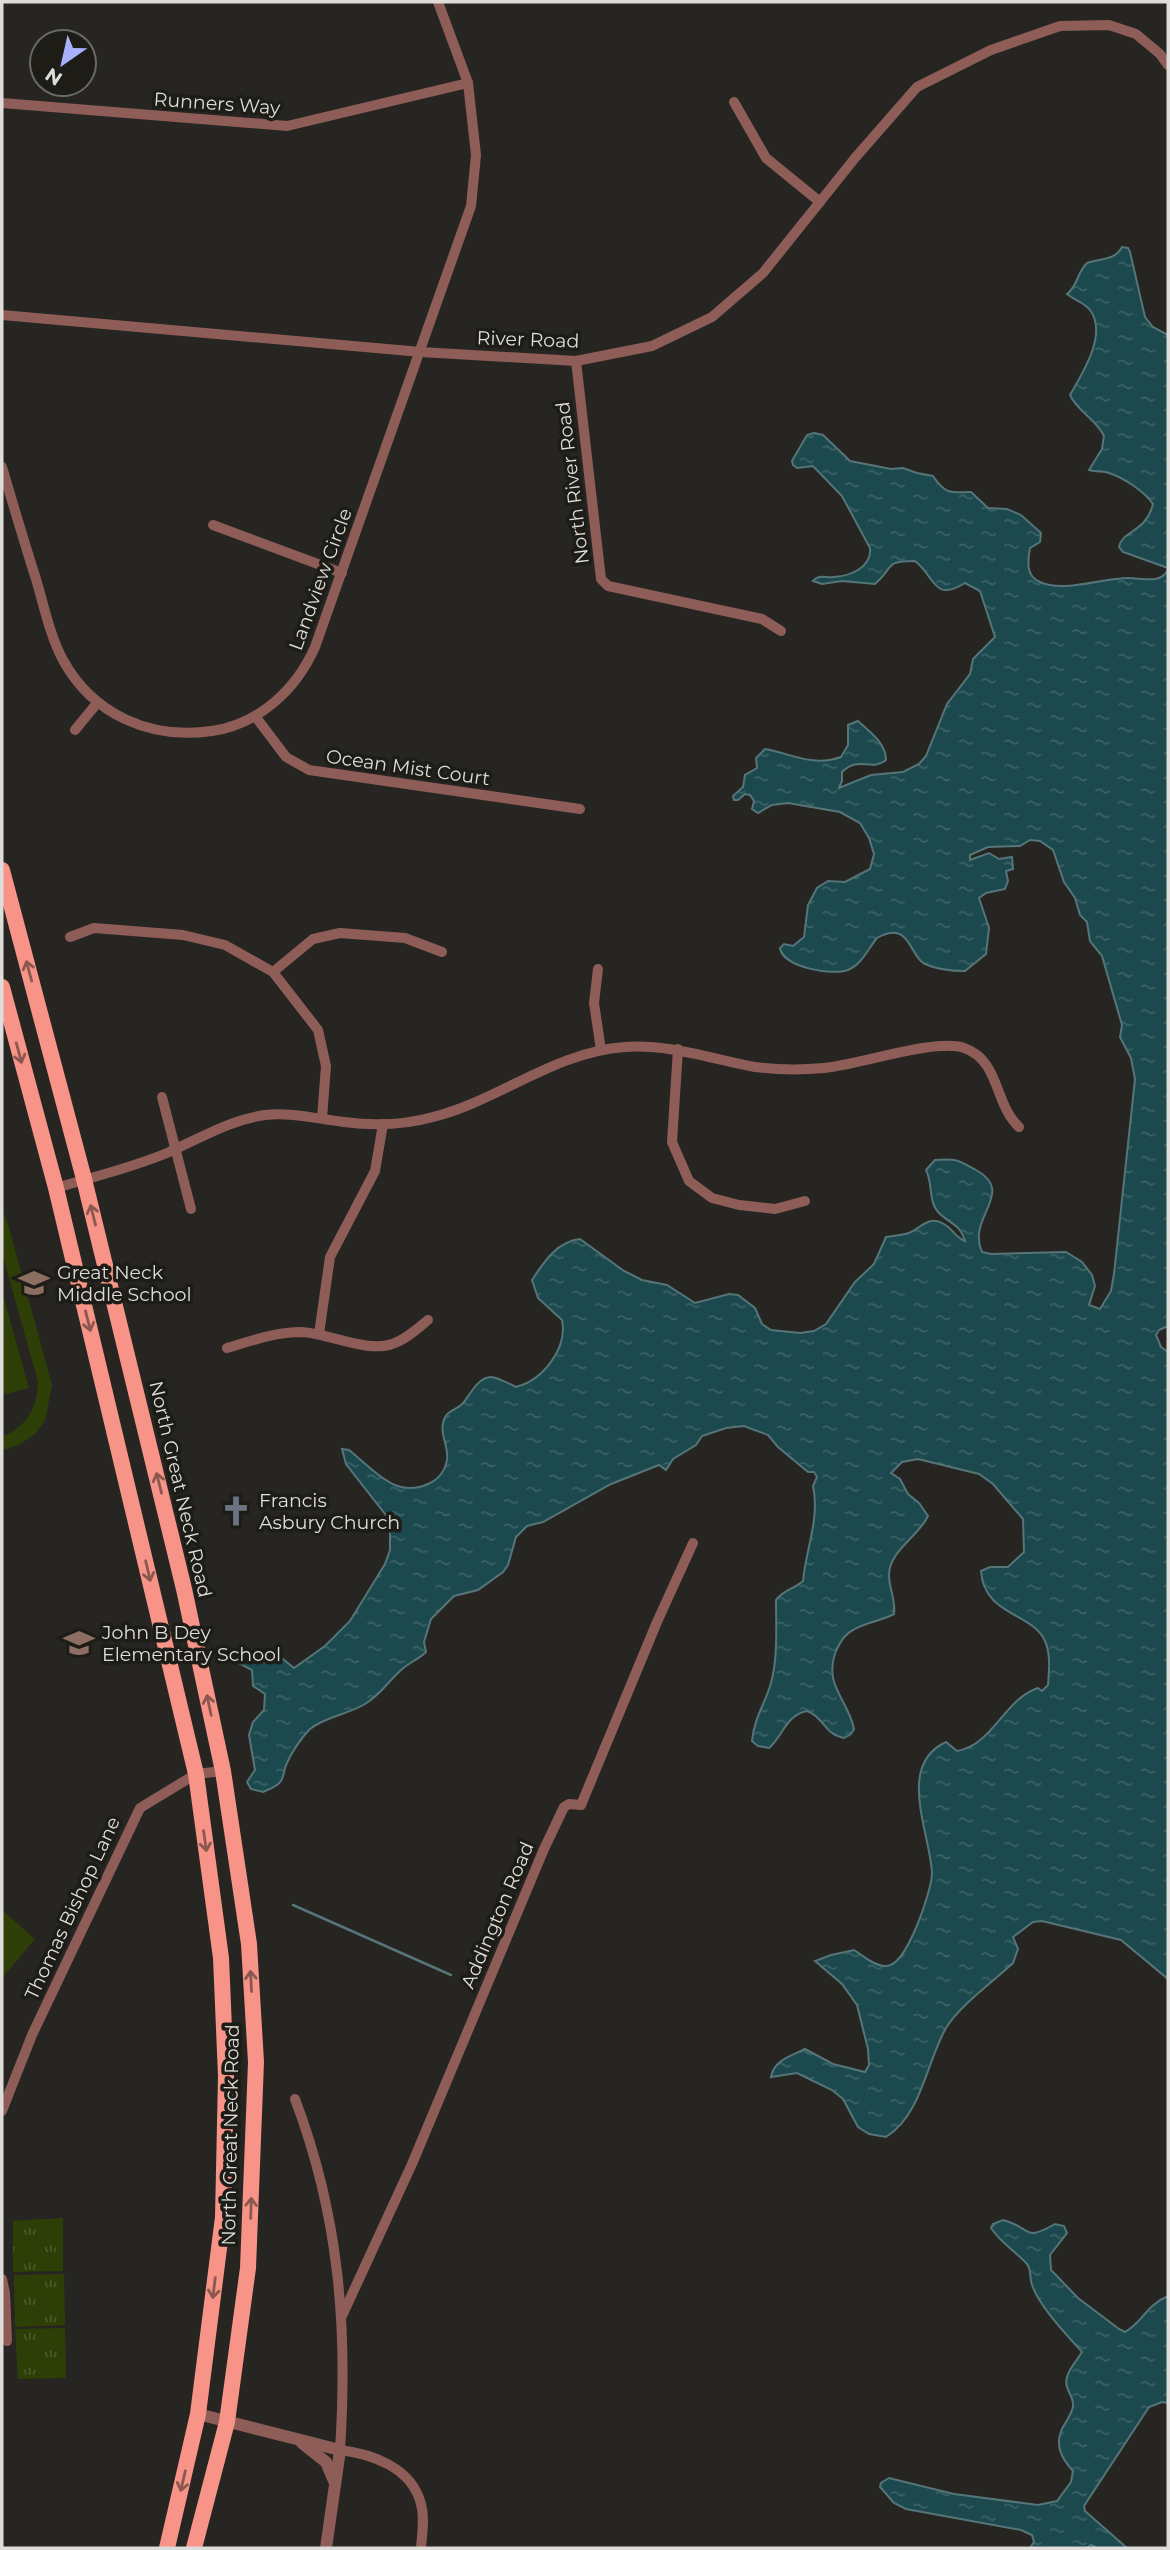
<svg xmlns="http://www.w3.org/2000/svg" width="1170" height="2550" font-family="Montserrat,sans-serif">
	<defs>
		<pattern id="grass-tufts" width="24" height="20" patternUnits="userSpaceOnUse" patternTransform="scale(1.75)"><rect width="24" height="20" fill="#2d3e07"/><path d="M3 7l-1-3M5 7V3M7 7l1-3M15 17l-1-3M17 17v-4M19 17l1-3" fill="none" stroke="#4b592b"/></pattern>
		<pattern id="water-ripples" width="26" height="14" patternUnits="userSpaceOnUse" patternTransform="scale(1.75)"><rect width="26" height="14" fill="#1b494e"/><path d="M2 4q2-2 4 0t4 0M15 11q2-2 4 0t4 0" fill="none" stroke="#3c6367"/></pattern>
	</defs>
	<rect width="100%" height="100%" fill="#262521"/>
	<!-- grass -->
	<g fill="url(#grass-tufts)">
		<path d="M63,2218v53l-50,1v-51z"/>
		<path d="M64,2274l1,51 -50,2 -1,-52z"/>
		<path d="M65,2328l1,50 -48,1 -3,-50z"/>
	</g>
	<!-- pitch -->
	<g fill="#2d3e07">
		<path d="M2,1210l6,14 44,161 -7,36 -10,13 -15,10 -18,7v-14c25,-11 35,-28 36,-55l-36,-129z"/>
		<path d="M2,1291l27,97 -27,7z"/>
		<path d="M2,1910l33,29 -33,39z"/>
	</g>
	<!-- water -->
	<g fill="url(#water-ripples)" stroke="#567578" stroke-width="2">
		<path d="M1122,247l6,1 2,4 15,65 8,10 15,8v233l-45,-16 -4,-5c3,-17 27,-14 34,-43 -9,-13 -30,-27 -47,-32 -5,-1 -11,0 -17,-2l13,-21 2,-13c-7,-16 -27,-25 -34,-41 12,-21 38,-61 20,-85 -6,-8 -16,-10 -23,-16 11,-8 10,-22 20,-31 13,-5 28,-2 35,-16z"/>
		<path d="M814,433l9,2 27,26 41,8 12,-1 14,5 16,3c12,18 17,17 38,16l17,16 19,1 14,6 20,18 -1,9 -10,6c-2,12 -5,28 10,34 23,11 63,-4 88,-4 9,0 18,2 27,1 7,-1 10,-4 13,-9v756l-9,4 -3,5 5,12 7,5v627l-47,-39 -79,-19 -9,1 -20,15 5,12 -5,14c-18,17 -55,44 -67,65 -20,35 -24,86 -60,109l-17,-3 -11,-7 -15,-28 -11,-9 -35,-17 -26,4c3,-17 20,-21 34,-28l28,15 32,8 4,-7 -1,-16 -11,-44 -15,-21 -27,-23 16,-6 23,-5c9,6 22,17 33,16 20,-1 45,-76 45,-93 -2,-41 -36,-108 14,-131l11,9c36,-6 47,-52 81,-63l4,3 6,-6c1,-14 3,-30 -3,-44 -13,-29 -61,-25 -64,-70l9,-4h18l16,-15 -1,-33 -30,-35 -14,-10 -61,-15 -16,3 -11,11 9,6 8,15 11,9 9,13c-9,20 -39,35 -39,59 0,14 7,25 5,39 -13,7 -28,8 -41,16 -8,4 -14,14 -17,21 -13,35 12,48 18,78l-3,5 -7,4c-19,-3 -20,-21 -37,-27 -21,4 -24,25 -38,37l-11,-2 -6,-5c2,-23 13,-37 19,-58 7,-26 5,-56 5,-83 7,-10 18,-11 27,-19 3,-33 17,-62 10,-95l4,-9 -3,-5h-6l-30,-25 -10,-12 -24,-9 -18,2 -24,8 -6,9 -23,14 -7,11 -7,-5 -48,19 -68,38 -16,4 -11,11 -8,28 -5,7 -25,18 -24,6 -23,23 -7,23 2,10c-8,8 -18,11 -26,19 -13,12 -20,24 -35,33 -18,11 -39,12 -55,25 -9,9 -19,24 -24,36 -2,5 -2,11 -5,16 -4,6 -12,8 -18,11l-12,-3 -4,-7 8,-12 -6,-35 4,-13 11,-12 1,-16 -12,-8 -1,-16 -19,-10 10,-11 35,6 16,13 31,-22 25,-25 35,-57 5,-14v-25l-5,-11 -39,-50 -4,-15 7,1c24,19 46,49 79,34 10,-4 17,-13 19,-24 2,-13 -7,-25 -4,-37 2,-12 11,-12 18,-18 4,-3 7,-9 10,-13 15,-23 24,-15 45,-5 27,-7 52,-39 46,-67l-24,-22 -6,-18c12,-18 24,-38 48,-41l44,32 18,9 25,5 28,18 34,-9 9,1 17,13 7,16 9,6 29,3 14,-2 12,-7 29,-42 19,-18 12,-27c8,-1 16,-2 23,-4 13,-6 20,-18 35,-9 9,5 12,14 21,17 -5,-17 -15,-17 -26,-28 -11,-11 -6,-30 -13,-43l9,-10c21,-2 23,0 41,10 41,23 -10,47 6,82l9,2 75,-2 16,10 10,13 3,11 -6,19 11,4 11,-18 3,-17 21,-195 -4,-21 -11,-21 2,-12 -20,-69 -12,-15 -3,-19 -7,-7 -5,-17 -11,-16 -11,-32 -13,-9 -10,-1 -10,6 -32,1 -18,8v5l19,-7 10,6 13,-2 1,12 -7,2 2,10 -3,8 -19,4 -7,5 10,30 -3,26 -21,17c-12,0 -29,-2 -40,-7 -16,-7 -14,-45 -48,-26 -9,11 -15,26 -29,32 -17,6 -65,-3 -68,-22l4,-4 9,2 11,-9 4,-32 9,-17 11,-7 17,1 25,-13 4,-15 -5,-16 -9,-15 -20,-11 -52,-9 -16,2 -14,8 -6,-4 2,-8 -4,-6 -5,-1 -7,6h-4l-1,-4 10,-9 2,-12 12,-7 -1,-10 9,-9c27,5 48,18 76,8l7,-12v-20l10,-4c12,11 28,22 28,39 -15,12 -27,-5 -44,12v9l-3,7 32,-13 32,-3 16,-8 7,-8 21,-52 23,-30 3,-15 22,-22 -15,-46 -15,-8c-32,20 -30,-7 -50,-22 -32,0 -20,6 -40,23l-33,-3 -20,3 -9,-3c6,-7 12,-3 21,-4 17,-1 38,-10 36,-29l-28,-52 -29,-30 -16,2 -4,-3 -1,-4 15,-26z"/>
		<path d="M1003,2220c29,7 19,23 52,4l9,2 3,7 -17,22 1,15 27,28 41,31 6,3c19,-11 20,-26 43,-36v107l-6,-1 -13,5 -65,99 1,5 42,37h-29l-7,-3 -4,3h-57l4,-6 -2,-7 -11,-5 -115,-21 -12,-6 -14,-16 1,-4 8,-5 65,16 84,11 19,-4 14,-19 2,-11c-12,-13 -19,-27 -10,-44 4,-7 8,-12 10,-20 1,-9 -4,-13 -6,-20 -4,-12 9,-25 15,-35 -15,-17 -43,-46 -50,-67 -3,-8 0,-15 -5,-21 -12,-13 -26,-21 -36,-36l2,-4z"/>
	</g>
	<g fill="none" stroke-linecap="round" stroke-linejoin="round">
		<!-- stream -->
		<path stroke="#567578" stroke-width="2.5" d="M293,1905l158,70"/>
		<!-- minor -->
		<g stroke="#8e5d57" stroke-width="10">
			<path d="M734,102l32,56 54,44"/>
			<path d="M2,103l285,23 181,-43"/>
			<path d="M2,315l419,37 155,9 76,-15 60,-29 51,-44 92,-115 62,-71 74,-37 69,-24 49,-1 27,9 24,20 8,11"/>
			<path d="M576,361l25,218 7,7 154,33 19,12"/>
			<path d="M2,467c11,37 22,75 34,112 8,27 14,57 27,81 30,55 88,80 149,71 47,-7 84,-41 103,-84l156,-441 5,-51 -8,-72 -30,-81"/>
			<path d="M213,525l129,48"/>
			<path d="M255,716l31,41 23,13 271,39"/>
			<path d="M75,730l23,-28"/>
			<path d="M70,937l24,-9 89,7 42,10 48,27 45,58 8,36 -4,52"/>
			<path d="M598,969l-4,34 7,47"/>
			<path d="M273,972l40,-33 27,-6 65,5 37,14"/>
			<path d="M678,1049l-6,93 17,39 23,17 27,7 36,4 30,-8"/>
			<path d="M162,1097l29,112"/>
			<path d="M56,1188c37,-11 75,-20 111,-35 32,-14 62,-33 98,-38 27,-3 52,4 79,7 29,4 60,3 89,-5 67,-17 121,-65 192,-70 46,-3 86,12 130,20 23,3 46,3 69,1 35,-3 111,-30 140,-20 36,12 30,56 55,79"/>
			<path d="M319,1334l11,-77 45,-86 8,-47"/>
			<path d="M227,1348c24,-7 48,-16 74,-16 27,1 66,21 91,12 13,-4 25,-15 36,-24"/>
			<path d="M295,2099c44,116 53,228 45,351 33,4 72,18 81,54 4,15 1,30 0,44"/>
			<path d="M2,2111l30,-76 108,-227 56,-34 27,-3"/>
			<path d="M2,2279l3,14 2,48"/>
			<path d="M342,2316l70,-152 132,-315 20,-42 5,-3 12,1 76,-183 36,-79"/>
		</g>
		<!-- tertiary -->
		<g stroke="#8e5d57" stroke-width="12">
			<path d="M198,2414l142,36 -14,98"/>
			<path d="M302,2443l24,19 8,19"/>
		</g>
		<!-- primary -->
		<g stroke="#f79387" stroke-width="16">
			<path d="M2,870l82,309 100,410 39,182 26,173 7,118 -8,206 -21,154 -33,126"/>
			<path d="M2,987l54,201 140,586 25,184 5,118 -3,141 -25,197 -31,134"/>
		</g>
	</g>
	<!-- one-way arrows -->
	<defs><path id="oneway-shaft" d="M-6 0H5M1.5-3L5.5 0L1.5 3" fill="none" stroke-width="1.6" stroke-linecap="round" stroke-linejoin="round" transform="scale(1.75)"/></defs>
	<g stroke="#8a584f">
		<use href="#oneway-shaft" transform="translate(29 971) rotate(-105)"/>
		<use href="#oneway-shaft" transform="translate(19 1053) rotate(75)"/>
		<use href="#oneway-shaft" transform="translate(93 1215) rotate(-104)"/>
		<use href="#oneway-shaft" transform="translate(88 1321) rotate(76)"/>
		<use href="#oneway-shaft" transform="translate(159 1483) rotate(-104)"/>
		<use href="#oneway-shaft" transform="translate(148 1571) rotate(77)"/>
		<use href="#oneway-shaft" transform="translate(209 1705) rotate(-102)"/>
		<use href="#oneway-shaft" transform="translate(205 1841) rotate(82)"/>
		<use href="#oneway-shaft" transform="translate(251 1981) rotate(-93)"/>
		<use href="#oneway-shaft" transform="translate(251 2208) rotate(-88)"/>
		<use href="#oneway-shaft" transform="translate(214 2288) rotate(97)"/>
		<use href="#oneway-shaft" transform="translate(183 2481) rotate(103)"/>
	</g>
	<!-- icons -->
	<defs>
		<g id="school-bare" transform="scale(2.415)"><path d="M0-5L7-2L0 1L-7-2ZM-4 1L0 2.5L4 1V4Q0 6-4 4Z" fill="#8d6e63" stroke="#1d1c17" stroke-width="2.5" paint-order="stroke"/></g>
		<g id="church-bare" transform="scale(2.415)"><path d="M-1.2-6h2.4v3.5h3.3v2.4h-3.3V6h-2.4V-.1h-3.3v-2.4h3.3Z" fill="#6b7280" stroke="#1d1c17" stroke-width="2.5" paint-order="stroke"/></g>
	</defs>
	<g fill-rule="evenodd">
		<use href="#school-bare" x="34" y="1283"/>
		<use href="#church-bare" x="236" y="1511"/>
		<use href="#school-bare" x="79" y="1643"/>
	</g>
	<g text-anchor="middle" stroke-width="7" stroke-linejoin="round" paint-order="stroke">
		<!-- street labels -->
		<g font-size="19" fill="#deddda" stroke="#1d1c17">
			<text transform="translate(217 103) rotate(4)" y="7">Runners Way</text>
			<text transform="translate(528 339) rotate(2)" y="7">River Road</text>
			<text transform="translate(572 483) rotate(-97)" y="7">North River Road</text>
			<text transform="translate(320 579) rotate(-70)" y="7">Landview Circle</text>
			<text transform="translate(408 767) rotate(8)" y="7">Ocean Mist Court</text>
			<text transform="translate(181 1489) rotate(77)" y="7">North Great Neck Road</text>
			<text transform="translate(72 1908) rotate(-65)" y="7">Thomas Bishop Lane</text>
			<text transform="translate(497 1915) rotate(-67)" y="7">Addington Road</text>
			<text transform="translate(230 2135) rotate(-89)" y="7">North Great Neck Road</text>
		</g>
		<!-- poi labels -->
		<g font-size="19" fill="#deddda" stroke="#1d1c17" text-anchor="start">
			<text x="57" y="1279">Great Neck<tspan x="57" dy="22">Middle School</tspan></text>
			<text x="259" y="1507">Francis<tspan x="259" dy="22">Asbury Church</tspan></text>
			<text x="102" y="1639">John B Dey<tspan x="102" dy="22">Elementary School</tspan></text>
		</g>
	</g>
	<!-- border -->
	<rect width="1170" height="2550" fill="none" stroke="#deddda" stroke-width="7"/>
	<!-- north arrow -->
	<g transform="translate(63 63) rotate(214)"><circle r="33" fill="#1d1c17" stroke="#6a6965" stroke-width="2"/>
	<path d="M0-5L12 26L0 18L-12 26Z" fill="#a7b1fc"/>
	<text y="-10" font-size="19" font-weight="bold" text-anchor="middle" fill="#deddda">N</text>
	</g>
</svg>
